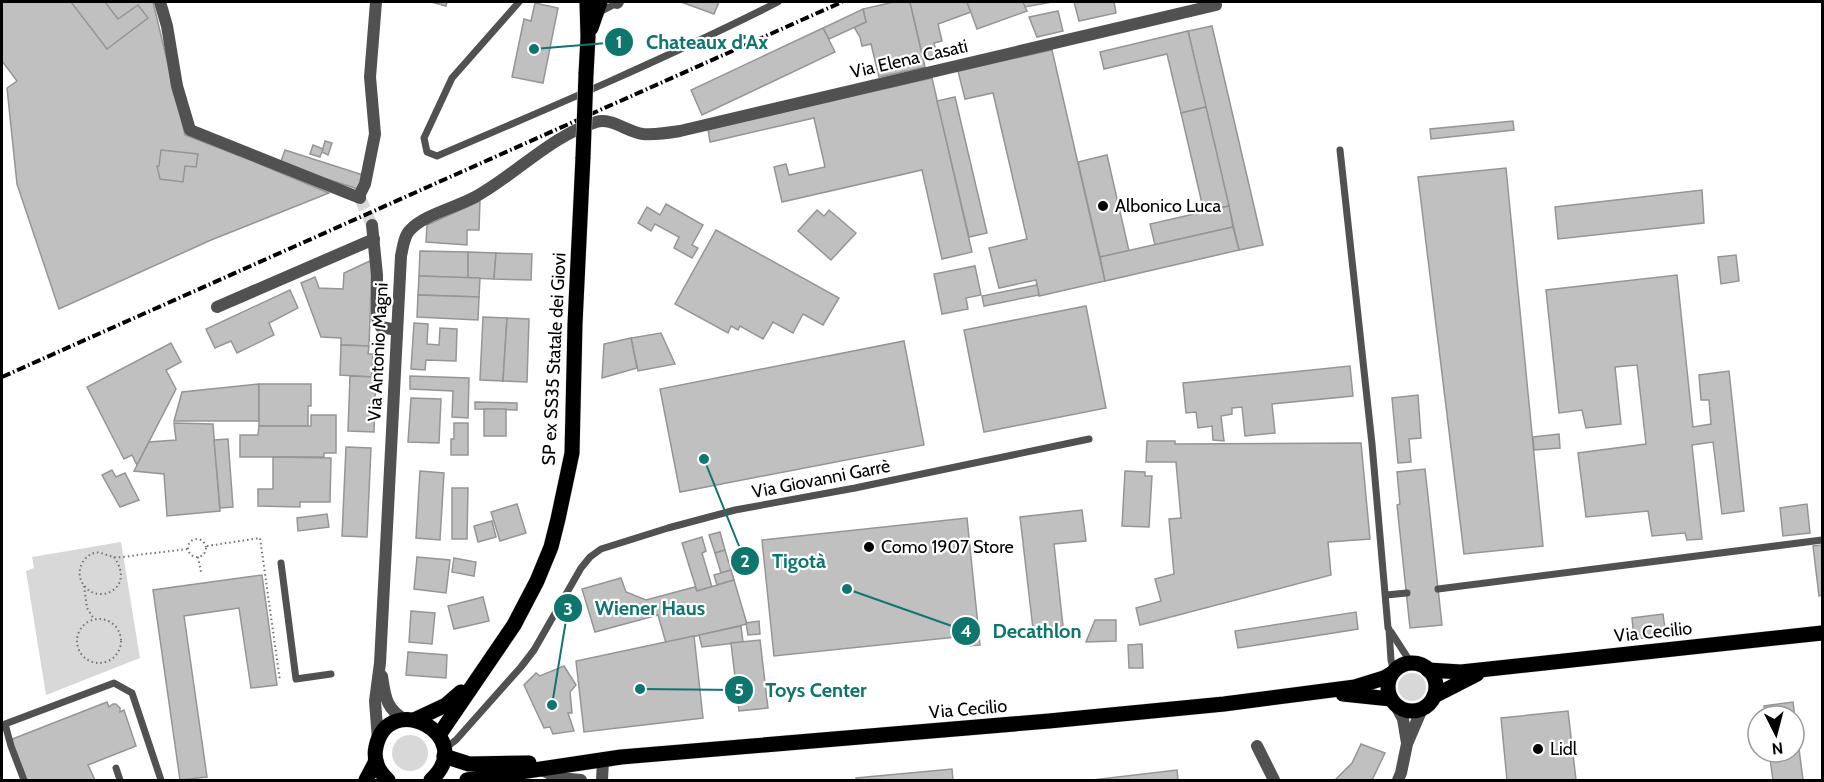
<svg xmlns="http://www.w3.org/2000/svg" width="1824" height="782" font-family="Cabin,sans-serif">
	<rect width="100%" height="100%" fill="#fff"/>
	<!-- green -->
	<g fill="#d8d8d8">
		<path d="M121,542l19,116 -94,37 -20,-124 8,-3 -2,-11z"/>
		<circle cx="1412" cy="687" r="14"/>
		<circle cx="410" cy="753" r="18"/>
	</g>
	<!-- building -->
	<g fill="#c0c0c0" stroke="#959595" stroke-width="1.5">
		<path d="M2,2h29l16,22 -37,27 -8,-12z"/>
		<path d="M2,2h151l32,133 65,25 79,33 -118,47 -152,69 -42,-125 -10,-96 10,-7 -15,-20z"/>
		<path d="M71,2h34l13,17 20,-14 10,13 -41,31z"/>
		<path d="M431,2h16l-1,4z"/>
		<path d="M681,2h38l-5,12z"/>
		<path d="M894,2h16l15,65 -46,10 -8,-33 -9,2 -2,-9 -6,-10 12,-5 -3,-13z"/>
		<path d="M910,2h57l4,10 -33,12 4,17 -8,2 3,12 -14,3z"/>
		<path d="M967,2h56l4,9 -50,18z"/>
		<path d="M1023,2h29l-27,5z"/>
		<path d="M1074,2h40l2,11 -37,8z"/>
		<path d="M535,3l23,5 -15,75 -31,-6 12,-58 7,2z"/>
		<path d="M863,9l3,13 -37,17 -6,-11z"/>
		<path d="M1058,11l5,20 -26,6 -8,-20z"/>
		<path d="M1212,26l51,219 -24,5 -51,-219z"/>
		<path d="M823,28l12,24 -133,63 -11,-25z"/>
		<path d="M1188,31l18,76 -25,6 -14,-59 -63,15 -4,-17z"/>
		<path d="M1052,50l53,231 -66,15 -3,-16 -37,8 -10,-40 38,-9 -34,-146 -28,6 -7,-28z"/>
		<path d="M932,78l40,174 -30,7 -20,-89 -140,32 -8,-35 12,-3 3,11 36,-8 -11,-49 -104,24 -2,-13z"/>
		<path d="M955,97l32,136 -18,4 -32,-136z"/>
		<path d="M1206,107l23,99 -25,6 -23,-99z"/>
		<path d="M1513,121l1,9 -83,9 -1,-10z"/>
		<path d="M325,141l7,2 -4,12 -6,-3z"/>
		<path d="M313,145l10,4 -3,8 -10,-3z"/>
		<path d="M161,150l37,4 -2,13 -11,-1 -2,16 -23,-3 -3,-13h2z"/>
		<path d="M285,150l78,25 -5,14 -78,-25z"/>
		<path d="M1107,155l22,96 -29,6 -22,-95z"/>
		<path d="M1506,168l37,378 -79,8 -46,-377z"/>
		<path d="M1702,190l2,33 -146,16 -3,-32z"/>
		<path d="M480,201l-1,29h-12v15l-41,-3 1,-17z"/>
		<path d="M666,204l37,21 -11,20 6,3 -6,10 -18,-10 5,-11 -24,-13 -4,7 -13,-8 9,-16 13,8z"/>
		<path d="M1229,206l4,21 -78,18 -5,-21z"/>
		<path d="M817,210l7,6 5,-6 27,23 -25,27 -33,-29z"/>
		<path d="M1233,227l6,23 -134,31 -5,-24z"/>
		<path d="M716,230l123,68 -16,27 -20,-11 -10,19 -20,-11 -10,17 -23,-13 -2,4 -7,-4 -3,7 -53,-29z"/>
		<path d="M420,251l48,1v26l-49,-2z"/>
		<path d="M468,252l28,1 -2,26 -26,-1z"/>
		<path d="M496,253l36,1 -1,26 -37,-1z"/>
		<path d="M1736,255l3,26 -18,3 -3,-27z"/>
		<path d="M372,260l-3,86 -28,-1v-7l-20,-1 -20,-54 14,-6 4,11 24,1 1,-16z"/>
		<path d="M975,266l6,29 -15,3 2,11 -26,5 -8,-40z"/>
		<path d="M1677,275l16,152 18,-3 -2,-24h-8l-2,-25 30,-4 15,140 -22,3 -9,-72 -21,3 10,94 -15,1 -2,-7 -33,3 -4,-25 -62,6 -8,-64 68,-9 -9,-79 -22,2 6,57 -35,4 -4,-18 -23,3 -13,-123z"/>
		<path d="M419,276l61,2 -1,19 -61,-2z"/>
		<path d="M1037,285l2,10 -55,11 -2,-10z"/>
		<path d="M290,290l8,18 -29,15 5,12 -37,18 -6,-12 -16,7 -9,-19z"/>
		<path d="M418,295l61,2 -1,23 -61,-3z"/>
		<path d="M1086,306l20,102 -122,24 -20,-102z"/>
		<path d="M483,317l24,1 -4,63 -23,-1z"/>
		<path d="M507,318l22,1 -2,63 -24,-1z"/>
		<path d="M414,323l14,1 -1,20 12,1 1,-17 17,1 -1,32 -30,-1 -1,10 -14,-1z"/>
		<path d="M661,333l14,31 -37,7 -7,-33z"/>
		<path d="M631,338l6,30 -35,10 2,-34z"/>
		<path d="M904,341l20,104 -244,47 -20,-103z"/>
		<path d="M171,343l10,19 -15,8 10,19 -39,76 -5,-10 -8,4 -37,-72z"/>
		<path d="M341,345l28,1 -1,8h5l-1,23 -32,-2z"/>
		<path d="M1350,366l3,30 -81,8 3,29 -30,3 -3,-29 -10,1v6l-11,2 3,25 -11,-1 -1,-14 -14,2 -2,-16 -10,1 -3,-30z"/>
		<path d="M350,376l26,1 -2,55 -26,-1z"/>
		<path d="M410,376l59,2 -1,40 -16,-1 1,-26 -43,-2z"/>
		<path d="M259,384v37h-85l8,-29z"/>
		<path d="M259,384h52v22h-3v20h-49z"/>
		<path d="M1418,395l3,43 -12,1 2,23 -13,1 -6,-65z"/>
		<path d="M411,398l30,1 -2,44 -31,-1z"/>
		<path d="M475,402l42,1v7l-42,-1z"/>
		<rect x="484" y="409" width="22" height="27"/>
		<path d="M311,415h25v38h-12v4h-84v-22h18l1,-9h52z"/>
		<path d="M174,423l39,1 7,87 -53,5 -3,-42 -30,-3 15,-29 27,-2z"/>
		<path d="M454,423h14v32h-17v-16h3z"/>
		<path d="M1559,434l1,14 -26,2 -1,-13z"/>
		<path d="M228,439l5,68 -13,1 -6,-68z"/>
		<path d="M1147,441h28v3l186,-1 9,96 -42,3 3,33 -191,50 -4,-17 25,-7 -6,-22 19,-5 -5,-55 12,-1 -5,-56h-30z"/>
		<path d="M346,447l25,1 -4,89 -25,-1z"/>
		<path d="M273,457l58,1 -1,44h-30v5l-42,-1v-17h15z"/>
		<path d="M1425,469l17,156 -32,3 -13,-123 3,-1 -3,-32z"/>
		<path d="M112,470l4,7 9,-4 14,27 -19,7 -18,-32z"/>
		<path d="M420,471l24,2 -4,67 -24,-2z"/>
		<path d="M1125,471l20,1v4h7l-3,51 -27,-1z"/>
		<path d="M452,488h16l-1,51h-15z"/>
		<path d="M517,504l9,29 -26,8 -9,-29z"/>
		<path d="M1807,504l3,29 -27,3 -3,-28z"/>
		<path d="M1082,510l4,31 -32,3 9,82 -30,3 -13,-112z"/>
		<path d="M327,514l2,13 -31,4 -1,-13z"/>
		<path d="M967,518l13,127 -13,1 -1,-10 -192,20 -12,-116z"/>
		<path d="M492,521l4,16 -18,5 -4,-16z"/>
		<path d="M720,532l5,18 -10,3 -6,-18z"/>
		<path d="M702,537l4,14 -4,2 10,34 -15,4 -15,-48z"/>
		<path d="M1822,545v50l-3,1 -6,-50z"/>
		<path d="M725,550l6,20 -10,3 -6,-20z"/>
		<path d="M417,557l33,3 -4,33 -32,-4z"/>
		<path d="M454,558l22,4 -2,14 -22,-4z"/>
		<path d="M731,570l3,10 -17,5 -3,-10z"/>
		<path d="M262,575l15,110 -26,3 -12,-80 -55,8 23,161 -27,3 -27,-190z"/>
		<path d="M621,578l5,14 20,8 49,-13 2,4 37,-11 13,44 -81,19 -8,-28 -63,17 -13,-43z"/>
		<path d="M483,597l6,24 -35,8 -6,-23z"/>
		<path d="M411,611l24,2 -3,31 -23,-2z"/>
		<path d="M1356,612l2,17 -120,19 -3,-17z"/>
		<path d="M1663,614l3,22 -32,3 -2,-21z"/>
		<path d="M1095,620h21v21l-30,1z"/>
		<path d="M759,621l1,13 -12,1 -2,-12z"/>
		<path d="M741,626l2,16 -41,5 -3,-12z"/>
		<path d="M694,636l9,82 -119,14 -8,-71z"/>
		<path d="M760,640l8,68 -29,3 -8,-68z"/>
		<path d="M1142,644l1,24h-14l-1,-23z"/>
		<path d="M408,652l39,3 -1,23 -40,-3z"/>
		<path d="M564,666l12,19 -6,7 2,21h-4l6,18 -21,3 -3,-7 -6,1 -20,-43 12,-12 4,3z"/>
		<path d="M107,702l2,5 4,-3h3l4,4v4l4,-2 12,36 -48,19 7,15h-69l-16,-40z"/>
		<path d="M1793,702l10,78h-30l-4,-28h25v-36h-29l-1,-10z"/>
		<path d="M1568,711l8,69h-69l-6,-62z"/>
		<path d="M1361,744l24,9 -12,25 -2,2h-36l17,-17z"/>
		<path d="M952,769l1,11h-97v-2z"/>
		<path d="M1177,770l1,10h-86z"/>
	</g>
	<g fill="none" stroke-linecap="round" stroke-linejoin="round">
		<!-- street-tunnel -->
		<path stroke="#d9d9d9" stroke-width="12" stroke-dasharray="12 6" stroke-linecap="butt" d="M360,198l12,27"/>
		<!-- primary casing -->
		<g stroke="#dbdbdb" stroke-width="16">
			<g id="primary">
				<path d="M591,28l9,-26"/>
				<path d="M586,74l2,-37 -1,-35"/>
				<circle cx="1412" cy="687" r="24"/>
				<path d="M1428,670l33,2 361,-39"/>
				<path d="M1343,694l48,5"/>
				<path d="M1434,696l43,-22"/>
				<path d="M414,720l32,-15 15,-13"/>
				<path d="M439,735l75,-110 23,-44 14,-34 7,-28 14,-66 3,-129 8,-167"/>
				<path d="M444,756l25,8 60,-1"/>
				<path d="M366,780l10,-19"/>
				<path d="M388,780c-9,-8 -15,-20 -12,-33 12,-59 103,-11 55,33"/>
				<path d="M467,780l154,-23 428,-36 175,-17 131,-17 29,-9 7,-4"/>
			</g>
		</g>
		<!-- path -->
		<g stroke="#737373" stroke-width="2" stroke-dasharray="1.5 3" stroke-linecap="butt">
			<circle cx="197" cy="548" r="9"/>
			<path d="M207,546l53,-8 20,143"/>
			<path d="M114,557c24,34 -22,51 -33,23 -3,-7 -1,-15 4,-21 11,-12 18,-4 29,-2 7,1 16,-1 23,-2 17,-2 34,-4 51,-6"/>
			<path d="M198,557l3,15"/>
			<path d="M84,586l3,22 7,11"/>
			<circle cx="99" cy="641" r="22"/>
		</g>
		<!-- lane -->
		<g stroke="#515151" stroke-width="7">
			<path d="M519,2l-67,76 -28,60 3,14 10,4c115,-49 230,-98 341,-154"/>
			<path d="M598,13l19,-10"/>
			<path d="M1340,150l32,294 16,184 1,1 2,31 3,11"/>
			<path d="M281,563l15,116 35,-5"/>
			<path d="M1438,589l384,-49"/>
			<path d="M1386,595l21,-2"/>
			<path d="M1391,632l20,31"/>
			<path d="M444,749l12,-9 65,-73 13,-17 47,-82 9,-11 11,-8 67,-21 67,-18 120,-22 234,-49"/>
			<path d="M116,768l4,12"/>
			<path d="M24,780l-13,-34 -6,-22 109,-41 18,10 29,87"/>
		</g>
		<!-- street -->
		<g stroke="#515151" stroke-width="12">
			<path d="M160,2l7,24 10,60 13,44 170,68v-4l5,-10 10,-50 -5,-57 6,-75"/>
			<path d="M617,3l1,-1"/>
			<path d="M372,225l5,50v43l4,9 16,3"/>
			<path d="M217,307l157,-68"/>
			<path d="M382,676c3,20 4,34 24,44"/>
			<path d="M1396,706l7,13 4,24"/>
			<path d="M378,740l-3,-39 5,-38 21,-407c2,-9 3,-20 9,-26 13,-15 47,-23 65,-33 40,-22 76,-61 121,-75 15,-5 31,10 47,12 13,1 25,-1 37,-3l536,-126"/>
			<path d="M1257,746l17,34"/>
			<path d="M542,770l17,8 22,2"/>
			<path d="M602,780l1,-19"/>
			<path d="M1398,780l3,-7 6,-29 15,-35"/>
		</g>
		<!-- primary -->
		<use href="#primary" stroke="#000" stroke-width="15"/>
		<!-- rail -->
		<path stroke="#000" stroke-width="4" stroke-dasharray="9 3 1.5 3" stroke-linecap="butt" d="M2,377l840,-375"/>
		<!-- primary-bridge casing -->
		<g stroke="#dbdbdb" stroke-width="16" stroke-linecap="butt">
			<path id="primary-bridge" d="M583,157l3,-83"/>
		</g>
		<!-- primary-bridge -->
		<use href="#primary-bridge" stroke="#000" stroke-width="15"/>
	</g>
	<!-- markers -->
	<g fill="#000" stroke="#fff" stroke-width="2">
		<circle cx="1103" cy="206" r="6"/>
		<circle cx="869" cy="547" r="6"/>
		<circle cx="1538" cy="749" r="6"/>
	</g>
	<g text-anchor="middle" stroke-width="4.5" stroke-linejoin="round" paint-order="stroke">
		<!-- street labels -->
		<g font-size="18" fill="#000" stroke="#fff">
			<text transform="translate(909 59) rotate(-13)" y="6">Via Elena Casati</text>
			<text transform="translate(378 352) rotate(-87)" y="6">Via Antonio Magni</text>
			<text transform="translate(554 359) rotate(-87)" y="6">SP ex SS35 Statale dei Giovi</text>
			<text transform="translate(821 479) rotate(-11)" y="6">Via Giovanni Garrè</text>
			<text transform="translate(1653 632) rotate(-6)" y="6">Via Cecilio</text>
			<text transform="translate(968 709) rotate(-5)" y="6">Via Cecilio</text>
		</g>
		<!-- poi labels -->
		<g font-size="18" fill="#000" stroke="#fff" text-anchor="start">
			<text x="1115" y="212">Albonico Luca</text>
			<text x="881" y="553">Como 1907 Store</text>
			<text x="1550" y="755">Lidl</text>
		</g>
	</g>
	<!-- callouts -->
	<path fill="none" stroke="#0f766e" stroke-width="2" d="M534 49L619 42M704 459L745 561M552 705L568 608M847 589L966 631M640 689L739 690"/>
	<g fill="#0f766e" stroke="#fff" stroke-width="2">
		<circle cx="534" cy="49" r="6"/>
		<circle cx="704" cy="459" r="6"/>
		<circle cx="552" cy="705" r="6"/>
		<circle cx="847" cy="589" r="6"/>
		<circle cx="640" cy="689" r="6"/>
		<circle cx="619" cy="42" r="15"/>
		<circle cx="745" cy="561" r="15"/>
		<circle cx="568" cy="608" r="15"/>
		<circle cx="966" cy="631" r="15"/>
		<circle cx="739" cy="690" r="15"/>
	</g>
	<g font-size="18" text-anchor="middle" font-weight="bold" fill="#fff">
		<text x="619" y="48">1</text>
		<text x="745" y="567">2</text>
		<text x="568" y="615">3</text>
		<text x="966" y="637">4</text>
		<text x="739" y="696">5</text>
	</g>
	<g font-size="20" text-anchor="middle" font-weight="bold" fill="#0f766e" stroke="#fff" stroke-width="4.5" stroke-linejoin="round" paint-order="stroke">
		<text x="707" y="49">Chateaux d'Ax</text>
		<text x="799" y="568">Tigotà</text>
		<text x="650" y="615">Wiener Haus</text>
		<text x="1037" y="638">Decathlon</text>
		<text x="816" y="697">Toys Center</text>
	</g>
	<!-- border -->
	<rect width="1824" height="782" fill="none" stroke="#000000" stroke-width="6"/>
	<!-- north arrow -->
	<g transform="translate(1776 734) rotate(174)"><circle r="28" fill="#ffffff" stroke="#999999" stroke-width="1.5"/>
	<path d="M0-4.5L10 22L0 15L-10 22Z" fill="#000000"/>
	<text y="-9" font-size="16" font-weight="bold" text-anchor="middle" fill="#000000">N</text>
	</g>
</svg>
